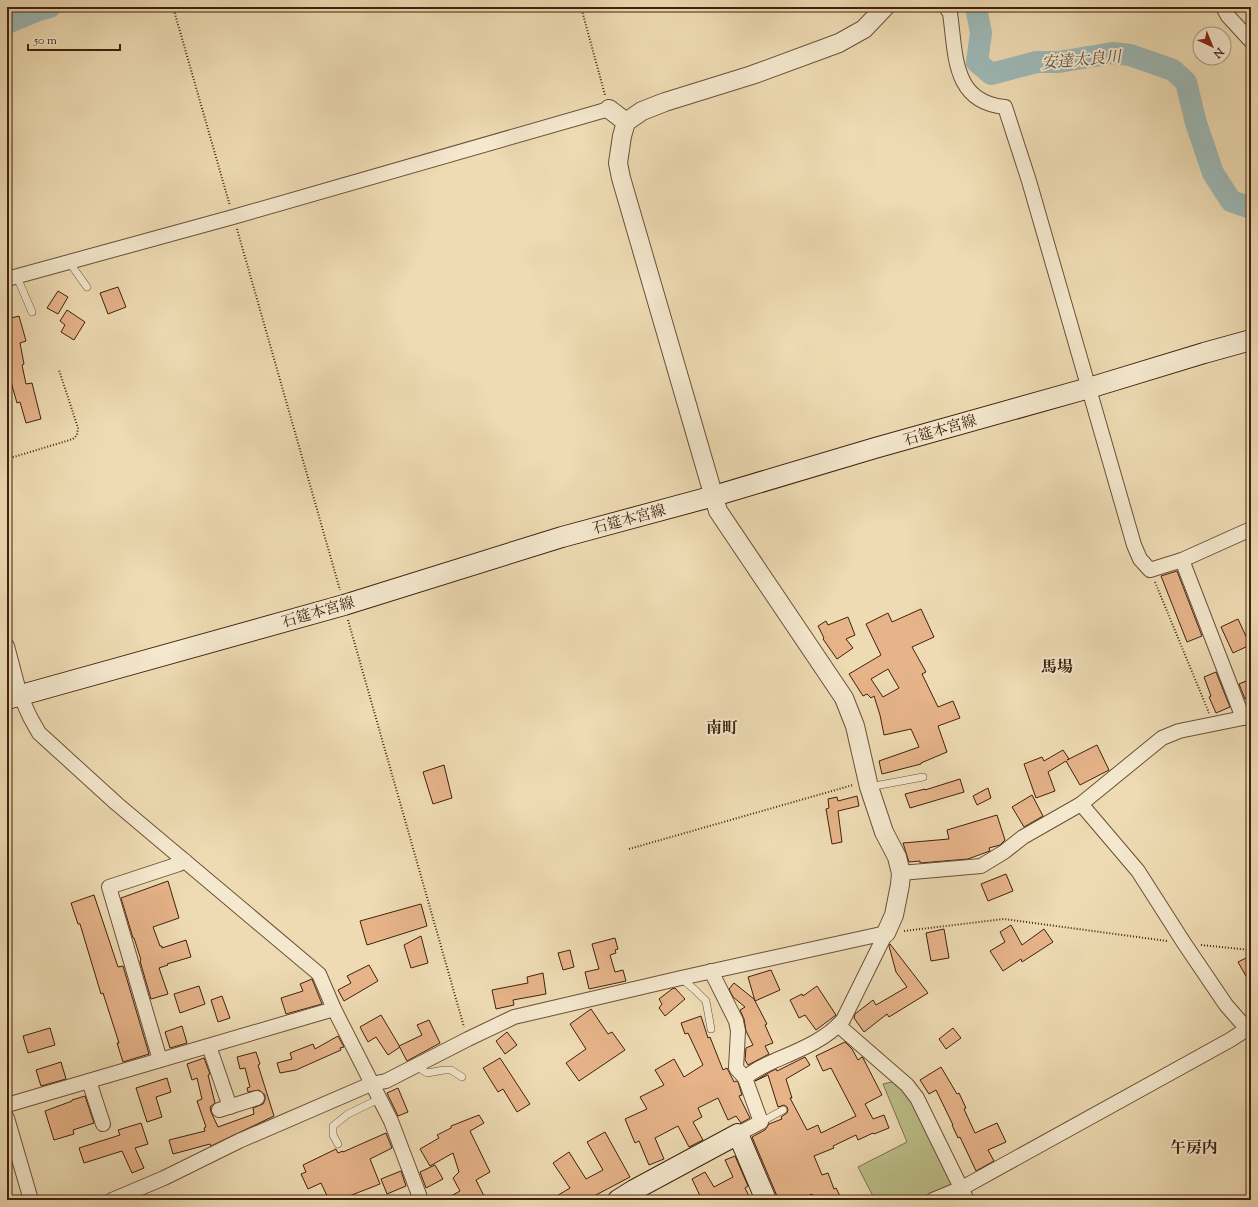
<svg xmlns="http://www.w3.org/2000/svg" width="1258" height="1207" font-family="'Sorts Mill Goudy','Noto Serif JP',serif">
	<rect width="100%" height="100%" fill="#eedbb3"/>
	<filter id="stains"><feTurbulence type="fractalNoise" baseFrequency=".005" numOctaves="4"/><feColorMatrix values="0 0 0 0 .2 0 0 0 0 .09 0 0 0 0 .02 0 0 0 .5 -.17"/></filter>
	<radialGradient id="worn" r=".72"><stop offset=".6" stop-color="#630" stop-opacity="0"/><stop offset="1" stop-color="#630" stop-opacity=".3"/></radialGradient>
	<!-- green -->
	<path fill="#bcbf8a" stroke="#7e704c" d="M892,1082l20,17 45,89 -34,12h-48l-17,-33 49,-25 -24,-58z"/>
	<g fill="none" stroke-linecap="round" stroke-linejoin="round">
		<!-- river -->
		<g stroke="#9db9b7" stroke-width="22">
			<path d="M976,7l5,26 -4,29 14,12 46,-12h22l53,-9 18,2 43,15 13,12 10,41 17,50 18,28 20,7"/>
			<path d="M7,23l29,-12 14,-4"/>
		</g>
	</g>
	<!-- building -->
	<g fill="#e7b48a" stroke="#41210d" fill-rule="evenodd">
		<path d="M118,287l8,20 -18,7 -8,-21z"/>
		<path d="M58,291l10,6 -10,17 -11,-6z"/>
		<path d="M67,310l18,12 -11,18 -13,-8 4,-7 -5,-4z"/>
		<path d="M19,316l7,25 -6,2 4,21 -2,1 4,19 6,-1 9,36 -15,4 -6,-21 -3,1 -8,-28 2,-1 -4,-17v-38z"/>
		<path d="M1177,571l25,65 -15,6 -26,-66z"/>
		<path d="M921,609l13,28 -22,10 14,25 -4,2 16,33 15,-6 7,17 -22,8 9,26 -26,11v1l-39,10 -3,-13 40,-14 -8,-18 -27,6 -4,-20 -6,-19 -3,2 -4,-4 -4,2 -14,-22 32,-19 -15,-31 22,-11 4,9zM888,669l11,19 -16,9 -12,-18z"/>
		<path d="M848,617l7,18 -9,4 7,9 -16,11 -14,-20 1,-1 -6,-12 8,-5 2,4z"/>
		<path d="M1238,619l12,26 -17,8 -12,-26z"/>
		<path d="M1216,672l14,35 -14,6 -7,-16 2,-1 -7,-19z"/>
		<path d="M1251,679v17l-6,3 -6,-15z"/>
		<path d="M1097,745l12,25 -29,15 -14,-24 -18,11 7,19 -19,7 -12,-34 18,-7 2,4 19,-11 6,9 -2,1z"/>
		<path d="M444,765l8,33 -19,6 -10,-32z"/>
		<path d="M960,779l4,13 -54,16 -5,-14 20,-5v1z"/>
		<path d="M988,788l3,10 -14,7 -4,-9z"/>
		<path d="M1032,795l11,21 -19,11 -12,-20z"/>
		<path d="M857,796l2,10 -21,5 4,31 -10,2 -6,-35 3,-1 -1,-9 9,-2 1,4z"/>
		<path d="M997,815l8,25 -5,5 -11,3 1,3 -3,1 -19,7 -48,4v-2l-11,1 -6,-19 46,-4 -2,-9z"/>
		<path d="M1006,874l7,17 -25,10 -7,-17z"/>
		<path d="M168,881l11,37 -26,9 7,19h2v2l24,-8 5,17 -24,7 1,1 -9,3 9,26 -17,5 -11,-38 1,-1 -7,-22h-1l-12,-40z"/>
		<path d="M94,895l24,72 5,-1 26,88 -26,8 -6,-19h2l-16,-50 -2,1 -21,-70h-2l-7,-21z"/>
		<path d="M421,904l6,22 -60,19 -7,-24z"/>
		<path d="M1011,925l11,20 22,-16 9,13 -31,20 -1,-3 -18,12 -13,-20 15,-9 -5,-10z"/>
		<path d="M944,929l5,29 -18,3 -5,-28z"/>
		<path d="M421,936l7,27 -17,5 -7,-23z"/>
		<path d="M615,938l3,11 -3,1 1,3 -6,2 5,17 8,-2 3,11 -37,8 -4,-17 14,-3 -7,-25z"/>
		<path d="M890,944l38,49 -39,24 -2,-3 -23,18 -10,-14 1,-4 18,-14 3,5 31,-18 -11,-15 -7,-26z"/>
		<path d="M570,950l4,17 -11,3 -5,-17z"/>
		<path d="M1248,957l3,5v23l-13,-23z"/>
		<path d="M369,965l9,16 -34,20 -6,-11 13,-7 -4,-7z"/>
		<path d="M771,970l9,20 -25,11 -7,-24z"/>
		<path d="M543,973l3,21 -33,6 1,5 -18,4 -4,-19 36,-7 -1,-6z"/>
		<path d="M312,979l10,25 -36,10 -5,-16 22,-7 -3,-7z"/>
		<path d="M734,983l20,16 13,25 -2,1 8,18 -8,3 4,8 -21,11 -3,-5 1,-12 7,-3 -7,-14 -2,-12 -4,-9 5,-3 -12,-10 -4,-8z"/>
		<path d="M199,986l6,18 -25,9 -6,-19z"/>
		<path d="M817,986l19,29 -20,15 -11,-15 -6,3 -9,-18 12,-6 1,2z"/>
		<path d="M675,988l10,11 -20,17 -6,-8 3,-4 -3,-5 13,-10z"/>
		<path d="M222,996l8,22 -12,4 -7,-22z"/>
		<path d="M591,1009l17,25 4,-2 13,18 -46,31 -13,-18 20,-14 -16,-25z"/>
		<path d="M381,1015l19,32 -12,8 -12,-18 -8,5 -8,-15z"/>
		<path d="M701,1016l7,22 2,-1 13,33 4,-2 7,14 2,-1 2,1 4,13 -3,1 11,22 -9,5 -5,-7 -8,4 -10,-22 -20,10 4,9 -9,5 10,18 -14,7 -11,-21 -23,12 9,21 -15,6 -10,-24 -4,2 -10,-24 22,-10 -7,-12 24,-12 -9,-15 19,-11 10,18 19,-12 -15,-32 -3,1 -4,-11z"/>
		<path d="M429,1020l11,23 -33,18 -8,-15 23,-11 -5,-10z"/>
		<path d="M182,1026l5,17 -17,5 -5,-16z"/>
		<path d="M50,1028l5,17 -27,8 -5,-17z"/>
		<path d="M953,1028l8,10 -15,11 -7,-10z"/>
		<path d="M507,1032l10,13 -12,9 -9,-13z"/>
		<path d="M338,1036l6,11 -4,1 1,2 -45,20 -16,3 -3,-10 15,-4 -2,-6 23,-9 2,5z"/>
		<path d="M845,1042l7,7 6,11 4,-3 1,1 19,37 -17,9 8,15 11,-4 5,13 -15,6 -1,-1 -15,7 -2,-5 -23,11 1,2 -20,8 8,19 6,-2 6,16 2,-1 6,12h-27l-3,-6 -13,6h-22v-4l-25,-59 13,-7 4,-6 13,-5 -1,-2 6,-4 1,-3 -1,-3 -3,-2 -6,2 -10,-32 -13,6 15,-9 6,-3 1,2 28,-14 5,8 -24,14 6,19h-2l17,32 11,-5 3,8 35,-17 -25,-48 -8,3 -7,-15z"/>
		<path d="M256,1052l4,12 -2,1 16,51 -63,30 -1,-2 -37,10 -4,-14 36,-9 -1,-3 2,-1 -9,-26 5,-2 -5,-21 -5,2 -5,-16 17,-6 6,16 -2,1 7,28 -5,4 1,5 7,15 36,-13 -1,-6 10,-4 2,-4v-5l-6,-5 -11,2 -1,-4 3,-1 -5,-19 -5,1 -3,-12z"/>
		<path d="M500,1058l30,46 -13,8 -14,-23 -5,3 -15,-24z"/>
		<path d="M61,1062l5,17 -25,7 -5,-16z"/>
		<path d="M941,1067l16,27 2,-1 7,15 -2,1 11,24 22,-10 9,19 -18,8 6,11 -18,10 -16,-34 -2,1 -6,-13h1l-17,-35 -7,4 -9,-14z"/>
		<path d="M167,1078l4,14 -15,5 6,20 -15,5 -11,-34z"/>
		<path d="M398,1088l10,24 -10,4 -11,-23z"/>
		<path d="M85,1096l9,27 -21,7 1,4 -20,6 -9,-29 27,-10v-1z"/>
		<path d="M479,1115l5,8 -14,8 20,41 -14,8 8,16 -8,4h-32l16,-9 -7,-13 6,-6 -6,-19 -23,13 -10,-17 19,-11 -2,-3 14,-7v-2z"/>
		<path d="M141,1123l7,21 -13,4 9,20 -12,5 -10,-22 -38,12 -5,-15 41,-13 -2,-5z"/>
		<path d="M605,1132l25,45 -36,19 3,4h-47l20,-12 -17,-25 16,-11 17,27 17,-9 -16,-28z"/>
		<path d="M386,1133l6,15 -22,11 10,25 -41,16h-10l-8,-17 -13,6 -7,-15 5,-2 -3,-7 33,-16 2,4 5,-2v1z"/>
		<path d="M735,1156l13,30 -3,2 6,12h-49l-10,-21 13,-7 9,15 19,-10 -8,-17z"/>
		<path d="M435,1165l8,14 -17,9 -6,-16z"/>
		<path d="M401,1171l5,15 -19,8 -6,-15z"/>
	</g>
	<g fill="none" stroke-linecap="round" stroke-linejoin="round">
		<!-- service casing -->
		<g stroke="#6c5036" stroke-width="8">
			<g id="service">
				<path d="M69,262l18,25"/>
				<path d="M17,277l15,35"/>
				<path d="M869,787l54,-10"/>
				<path d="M681,978l14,12 11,11 5,28"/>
				<path d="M416,1066l11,7 17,-3h7l11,7"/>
				<path d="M761,1122l22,-12"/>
				<path d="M338,1144l-5,-9v-9l15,-12 31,-15"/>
			</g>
		</g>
		<!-- minor casing -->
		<g stroke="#6c5036" stroke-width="16">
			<g id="minor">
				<path d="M946,7l4,6c6,41 2,89 55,94l24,74 105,364 6,14 10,11 32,-10 69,-31"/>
				<path d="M1223,7l5,9 23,25"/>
				<path d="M7,279l226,-62 376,-108"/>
				<path d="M1182,560l61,158"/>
				<path d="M7,646l13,49 10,22 9,16 78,71 202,170 15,35 57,112 30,79"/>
				<path d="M1081,804l57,67 46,72 42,62 21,24"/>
				<path d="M901,873l80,-7 23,-14 19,-15 58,-33 81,-66 17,-7 64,-13 8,-4"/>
				<path d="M711,971l25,50 2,10 -2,37 9,10"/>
				<path d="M838,1025l69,60 10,13 50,102"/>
				<path d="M209,1046l21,61"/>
				<path d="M160,1060l-51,-173 70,-23 6,-3"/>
				<path d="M89,1081l14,43"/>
				<path d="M7,1105l327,-96"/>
				<path d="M219,1110l38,-12"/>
				<path d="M7,1118l24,82"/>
				<path d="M738,1134l23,-12 -16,-44c9,-8 18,-12 29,-17 23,-10 52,-21 69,-41l43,-87"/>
				<path d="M112,1200l52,-22 75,-37 132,-57 15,-3 82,-42 46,-22 167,-39 205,-45"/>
				<path d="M933,1200l29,-12 268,-148 17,-11 4,4"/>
			</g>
		</g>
		<!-- tertiary casing -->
		<g stroke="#6c5036" stroke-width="20">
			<g id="tertiary">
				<path d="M885,7l-21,22 -25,14 -87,32 -87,27 -23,9 -16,11 -4,14 -4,27 3,15 97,333 126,187 11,28 14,61 15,45 13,25 4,16 -1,12 -6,30 -8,18"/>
				<path d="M609,109l17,13"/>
			</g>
		</g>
		<!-- secondary casing -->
		<g stroke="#41210d" stroke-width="22">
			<g id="secondary">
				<path d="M7,699l337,-94 218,-68 152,-41 161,-48 214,-60 115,-35 47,-13"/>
				<path d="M618,1200l16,-10 104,-56 28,66"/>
			</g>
		</g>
		<!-- path -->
		<g stroke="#41210d" stroke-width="2" stroke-dasharray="1 2" stroke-linecap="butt">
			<path d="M173,7l57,199"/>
			<path d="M581,7l24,88"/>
			<path d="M237,229l103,361"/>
			<path d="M7,459l66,-20 4,-4 1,-7 -19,-58"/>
			<path d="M1155,582l54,131"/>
			<path d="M348,620l116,407"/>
			<path d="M629,849l224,-64"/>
			<path d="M904,931l100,-12 163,22"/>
			<path d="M1201,945l50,5"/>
		</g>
		<!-- service -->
		<use href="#service" stroke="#f4e8ce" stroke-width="7"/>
		<!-- minor -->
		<use href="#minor" stroke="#f4e8ce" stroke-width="14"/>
		<!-- tertiary -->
		<use href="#tertiary" stroke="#f4e8ce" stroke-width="18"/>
		<!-- secondary -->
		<use href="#secondary" stroke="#f4e8ce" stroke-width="20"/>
	</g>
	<g text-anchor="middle" stroke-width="4" stroke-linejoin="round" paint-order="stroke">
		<!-- street labels -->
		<g font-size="15" fill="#41210d" stroke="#f4e8ce">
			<text transform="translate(940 430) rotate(-16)" y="5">石筵本宮線</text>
			<text transform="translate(629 519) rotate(-15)" y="5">石筵本宮線</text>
			<text transform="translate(318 612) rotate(-16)" y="5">石筵本宮線</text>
		</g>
		<!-- water labels -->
		<g font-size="16" font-style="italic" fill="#5d4f40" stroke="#f4e8ce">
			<text transform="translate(1081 59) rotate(-5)" y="6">安達太良川</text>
		</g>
		<!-- neighbourhood labels -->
		<g font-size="16" font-weight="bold" fill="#41210d" stroke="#f4e8ce">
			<text x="1057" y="672">馬場</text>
			<text x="722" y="733">南町</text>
			<text x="1194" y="1153">午房内</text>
		</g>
	</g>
	<!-- margin -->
	<rect width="1258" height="1207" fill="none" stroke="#eedbb3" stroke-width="24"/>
	<rect x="8" y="8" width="1242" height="1191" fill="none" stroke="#41210d" stroke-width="2"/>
	<rect x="12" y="12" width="1234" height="1183" fill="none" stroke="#41210d"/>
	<!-- north arrow -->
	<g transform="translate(1212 46) rotate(136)"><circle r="19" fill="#f4e8ce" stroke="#ac9881"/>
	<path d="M0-3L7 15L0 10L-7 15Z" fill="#8f2418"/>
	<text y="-6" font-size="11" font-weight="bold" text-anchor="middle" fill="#41210d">N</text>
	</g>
	<!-- scale -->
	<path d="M28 44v6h92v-6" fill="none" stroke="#41210d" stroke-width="2"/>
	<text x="34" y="44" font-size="12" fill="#41210d" stroke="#f4e8ce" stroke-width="3" paint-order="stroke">50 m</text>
	<rect width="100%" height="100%" filter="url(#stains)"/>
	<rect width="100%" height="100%" fill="url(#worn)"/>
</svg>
